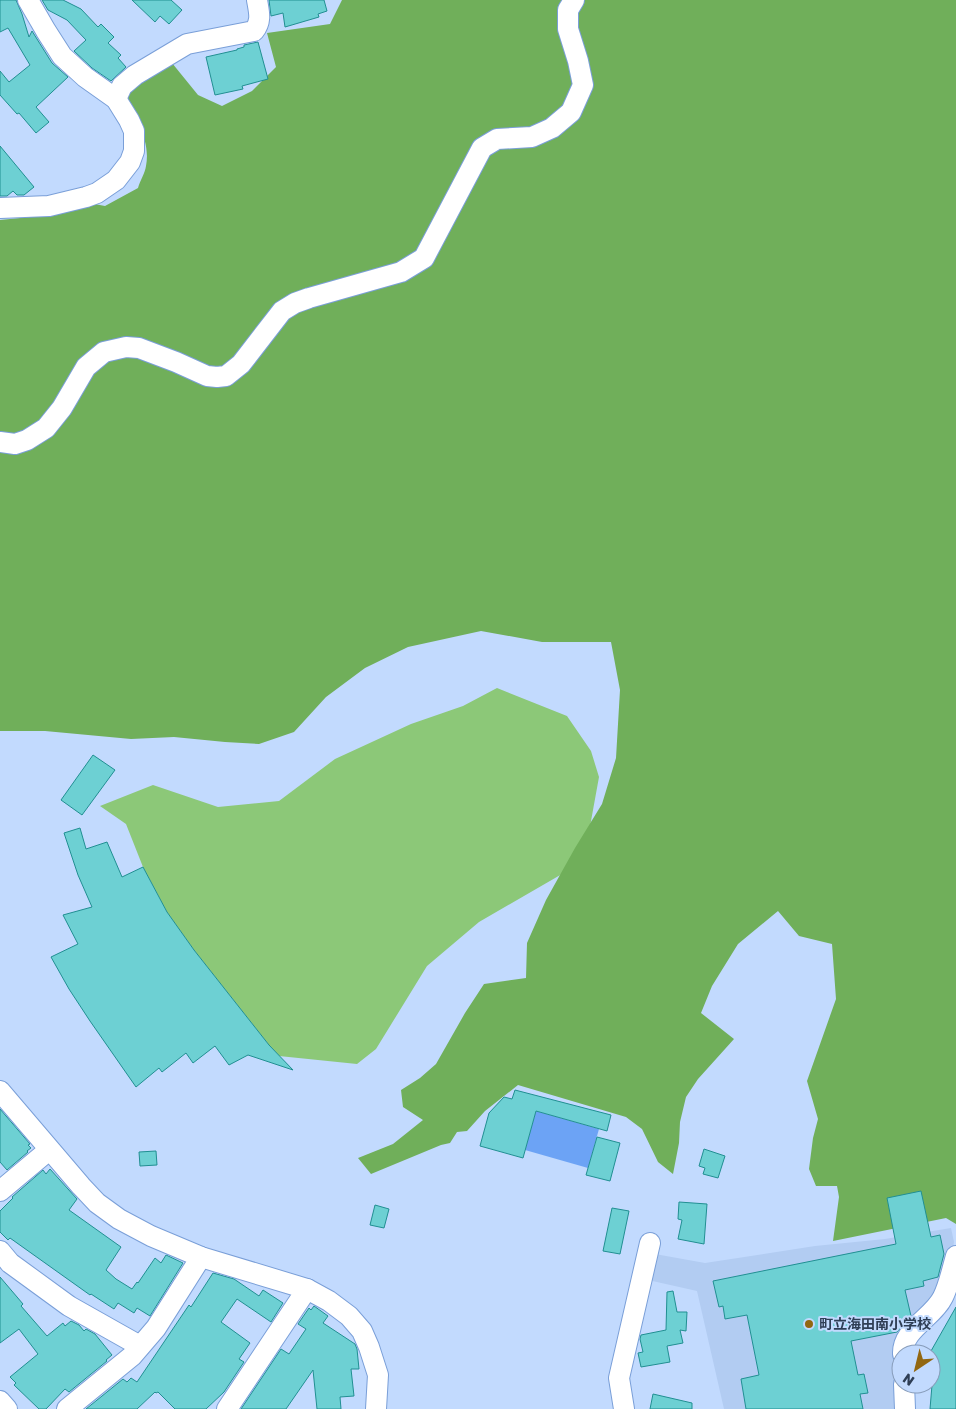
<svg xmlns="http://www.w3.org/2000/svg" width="956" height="1409" font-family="Rubik,'Noto Sans JP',sans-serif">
	<rect width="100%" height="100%" fill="#c2dafe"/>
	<!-- built -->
	<path fill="#b2ccf2" d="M951,1228l3,14 -5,27 -5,12 -47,67 1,61h-174l-27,-118 -49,-11 7,-26 50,9 110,-17 70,-7z"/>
	<!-- green -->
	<path fill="#8cc878" d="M497,688l70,28 24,35 8,26 -14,77 -23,20 -83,48 -52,44 -51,83 -19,15 -78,-8 -10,-11 -75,-95 -27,-38 -24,-45 -17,-43 -26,-18 53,-21 65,22 61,-6 56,-42 76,-35 52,-18z"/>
	<!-- forest -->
	<path fill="#70af5a" d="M342,0h614v1224l-10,-6 -113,23 6,-44 -2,-11h-21l-7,-17 4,-31 5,-19 -11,-38 29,-82 -4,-55 -33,-8 -21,-25 -40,33 -26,42 -11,27 33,26 -36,40 -12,18 -6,25 -1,21 -6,31 -15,-12 -16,-33 -16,-12 -108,-32 -33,26 -18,20 -10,1 -7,11 -9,2 -70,29 -13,-16 35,-14 30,-24 -20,-13 -2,-17 19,-12 16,-14 29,-51 19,-29 42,-6 1,-35 19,-43 29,-52 27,-44 14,-46 4,-68 -9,-48h-69l-61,-11 -73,16 -43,21 -39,29 -32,35 -35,12 -34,-2 -51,-5 -43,2 -86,-8h-45v-511l30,-3 59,-14 16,3 33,-18c2,-7 7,-15 8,-22 5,-26 -11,-49 -22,-71l17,-16 31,-16 26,32 24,11 30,-15 24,-24 -9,-34 63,-9z"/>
	<!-- water -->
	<path fill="#6ca3f5" d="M536,1111l63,18 -11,39 -63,-18z"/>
	<!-- building -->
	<g fill="#6dd0d3" stroke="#218f92">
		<path d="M0,0h16l6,14 7,23 3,-6 20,32 16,14 -32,30 13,15 -13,11 -17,-20 -2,1 -17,-19v-24l9,11 21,-17 -22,-37 -8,4z"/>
		<path d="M42,0h21l18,9 17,18 3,-3 13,13 -6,6 13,12 -3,3 8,9 -15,14 -19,-13 -18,-17 12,-11 -19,-20 -19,-10z"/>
		<path d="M132,0h39l11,10 -13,14 -9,-8 -5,6z"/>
		<path d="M269,0h55l3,11 -9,3 1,3 -34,10 -2,-14 -12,3z"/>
		<path d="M258,42l10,37 -26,7 1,3 -28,6 -9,-38 31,-7v-1l7,-2v-2z"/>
		<path d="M0,146l34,41 -10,8h-7l-4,-4 -6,5h-7z"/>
		<path d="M93,755l22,15 -33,45 -21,-15z"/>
		<path d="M80,828l6,21 21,-7 15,35 21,-10 24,45 27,38 75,95 24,25 -45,-15 -19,10 -14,-19 -22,17 -7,-10 -24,19 -3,-4 -23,19 -46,-66 -21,-32 -18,-32 27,-13 -15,-29 29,-8 -14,-32 -14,-42z"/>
		<path d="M515,1090l96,25 -4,16 -71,-20 -13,47 -43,-12 9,-33 15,-16 8,2z"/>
		<path d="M0,1109l30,35 -2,1 3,3 -4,3 1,1 -21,18 -7,-8z"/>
		<path d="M597,1137l23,6 -10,38 -24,-6z"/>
		<path d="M704,1149l21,7 -7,22 -15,-4 2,-6 -6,-2z"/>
		<path d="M156,1151l1,14 -17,1 -1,-14z"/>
		<path d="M50,1169l27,30 -8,11 52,37 -15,23 10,9 16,10 5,-7 1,1 17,-25 6,5 5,-8 17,8 -33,53 -13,-8 -3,5 -16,-10 -4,6 -23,-15 -1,1 -80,-57 -2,2 -8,-8v-21l13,-13 -1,-1 31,-27 3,4z"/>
		<path d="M921,1191l10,46 9,-2 4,19 -4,15 -2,8 -15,4 1,5 -19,4 6,26 -14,16 -46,9 7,34 6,-1 4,19 -8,1 3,15h-117l-5,-30 18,-4 -12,-60 -22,4 -2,-13 -4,1 -6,-26 183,-37 -9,-46z"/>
		<path d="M679,1202l28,2 -3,40 -26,-5 4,-19 -4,-1z"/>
		<path d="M375,1205l14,4 -5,19 -14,-3z"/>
		<path d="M612,1208l17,3 -9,43 -17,-3z"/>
		<path d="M213,1273l21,6 25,17 4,-6 20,13 -12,19 -34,-23 -16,23 29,21 -11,16 5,3 -20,30 -18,17h-31l-17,-17 -2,1 -1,-1 -18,17h-51l37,-30 4,3 4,-4 6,4 52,-77 2,2z"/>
		<path d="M0,1277l23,27 -2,2 26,30 16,-13 2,3 6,-5 8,4 5,6 2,-2 9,5 17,21 -6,5 1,1 -38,31 -4,-3 -19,20h-7l-25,-24 2,-2 -6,-6 28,-23 -19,-25 -19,14z"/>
		<path d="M673,1291l4,21h10l-1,19 -6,-1 3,13 -16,3 3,16 -29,5 -3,-14 5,-1 -3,-13 1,-4 25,-5 1,-38z"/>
		<path d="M314,1306l14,10 -5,7 32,21 2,5 2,20h-8l3,27 -14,1 1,12h-24l-4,-39 -27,39h-45l40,-60 8,5 17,-25 -8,-5 11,-16 2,2z"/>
		<path d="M956,1307v102h-26l3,-36 -2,1v-23z"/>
		<path d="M653,1394l39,9v6h-42z"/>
	</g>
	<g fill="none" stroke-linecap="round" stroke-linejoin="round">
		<!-- minor casing -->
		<g stroke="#7a9fd8" stroke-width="22">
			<g id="minor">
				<path d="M116,99l6,-13 13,-11 52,-31 67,-13c8,-10 5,-19 3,-31"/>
				<path d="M0,208l49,-2 37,-9 11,-4 19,-13 14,-18 4,-11v-20l-5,-11 -13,-21 -31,-22 -23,-21 -16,-25 -18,-31"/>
				<path d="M0,442l15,2 12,-4 19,-12 16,-20 24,-41 18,-15 22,-5 13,1 37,14 31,14 10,1 9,-1 15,-12 41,-53 13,-8 14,-5 92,-26 23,-14 58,-110 15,-9 35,-2 20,-9 19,-16 12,-27 -5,-24 -10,-32v-19l6,-10"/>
				<path d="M0,1091l81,95 16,17 22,16 32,17 50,21 106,32 22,12 20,15 13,15 7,16 9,28 -2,34"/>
				<path d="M0,1191l49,-41"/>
				<path d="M0,1251l10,12 59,43 71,40"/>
				<path d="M903,1354c-1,-25 30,-36 40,-57 6,-12 9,-27 13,-41"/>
				<path d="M904,1384l1,25"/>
				<path d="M0,1401l7,8"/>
				<path d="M67,1409l65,-53 24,-28 45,-71"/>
				<path d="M227,1409l80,-120"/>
				<path d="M624,1409l-5,-31 31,-135"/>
			</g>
		</g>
		<!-- minor -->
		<use href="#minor" stroke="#fff" stroke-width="20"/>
	</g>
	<!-- markers -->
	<circle fill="#926711" stroke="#c2dafe" stroke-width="2" cx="809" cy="1324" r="5"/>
	<g text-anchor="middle" stroke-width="4" stroke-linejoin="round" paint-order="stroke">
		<!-- poi labels -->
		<g font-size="14" font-weight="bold" fill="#2e3e55" stroke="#c2dafe" text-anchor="start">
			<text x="819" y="1329">町立海田南小学校</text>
		</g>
	</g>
	<!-- north arrow -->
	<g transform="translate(916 1369) rotate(215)"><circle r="24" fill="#c2dafe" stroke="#879cba"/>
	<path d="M0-4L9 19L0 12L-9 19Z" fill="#926711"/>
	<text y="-8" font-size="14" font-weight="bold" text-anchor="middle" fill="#2e3e55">N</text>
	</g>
</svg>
